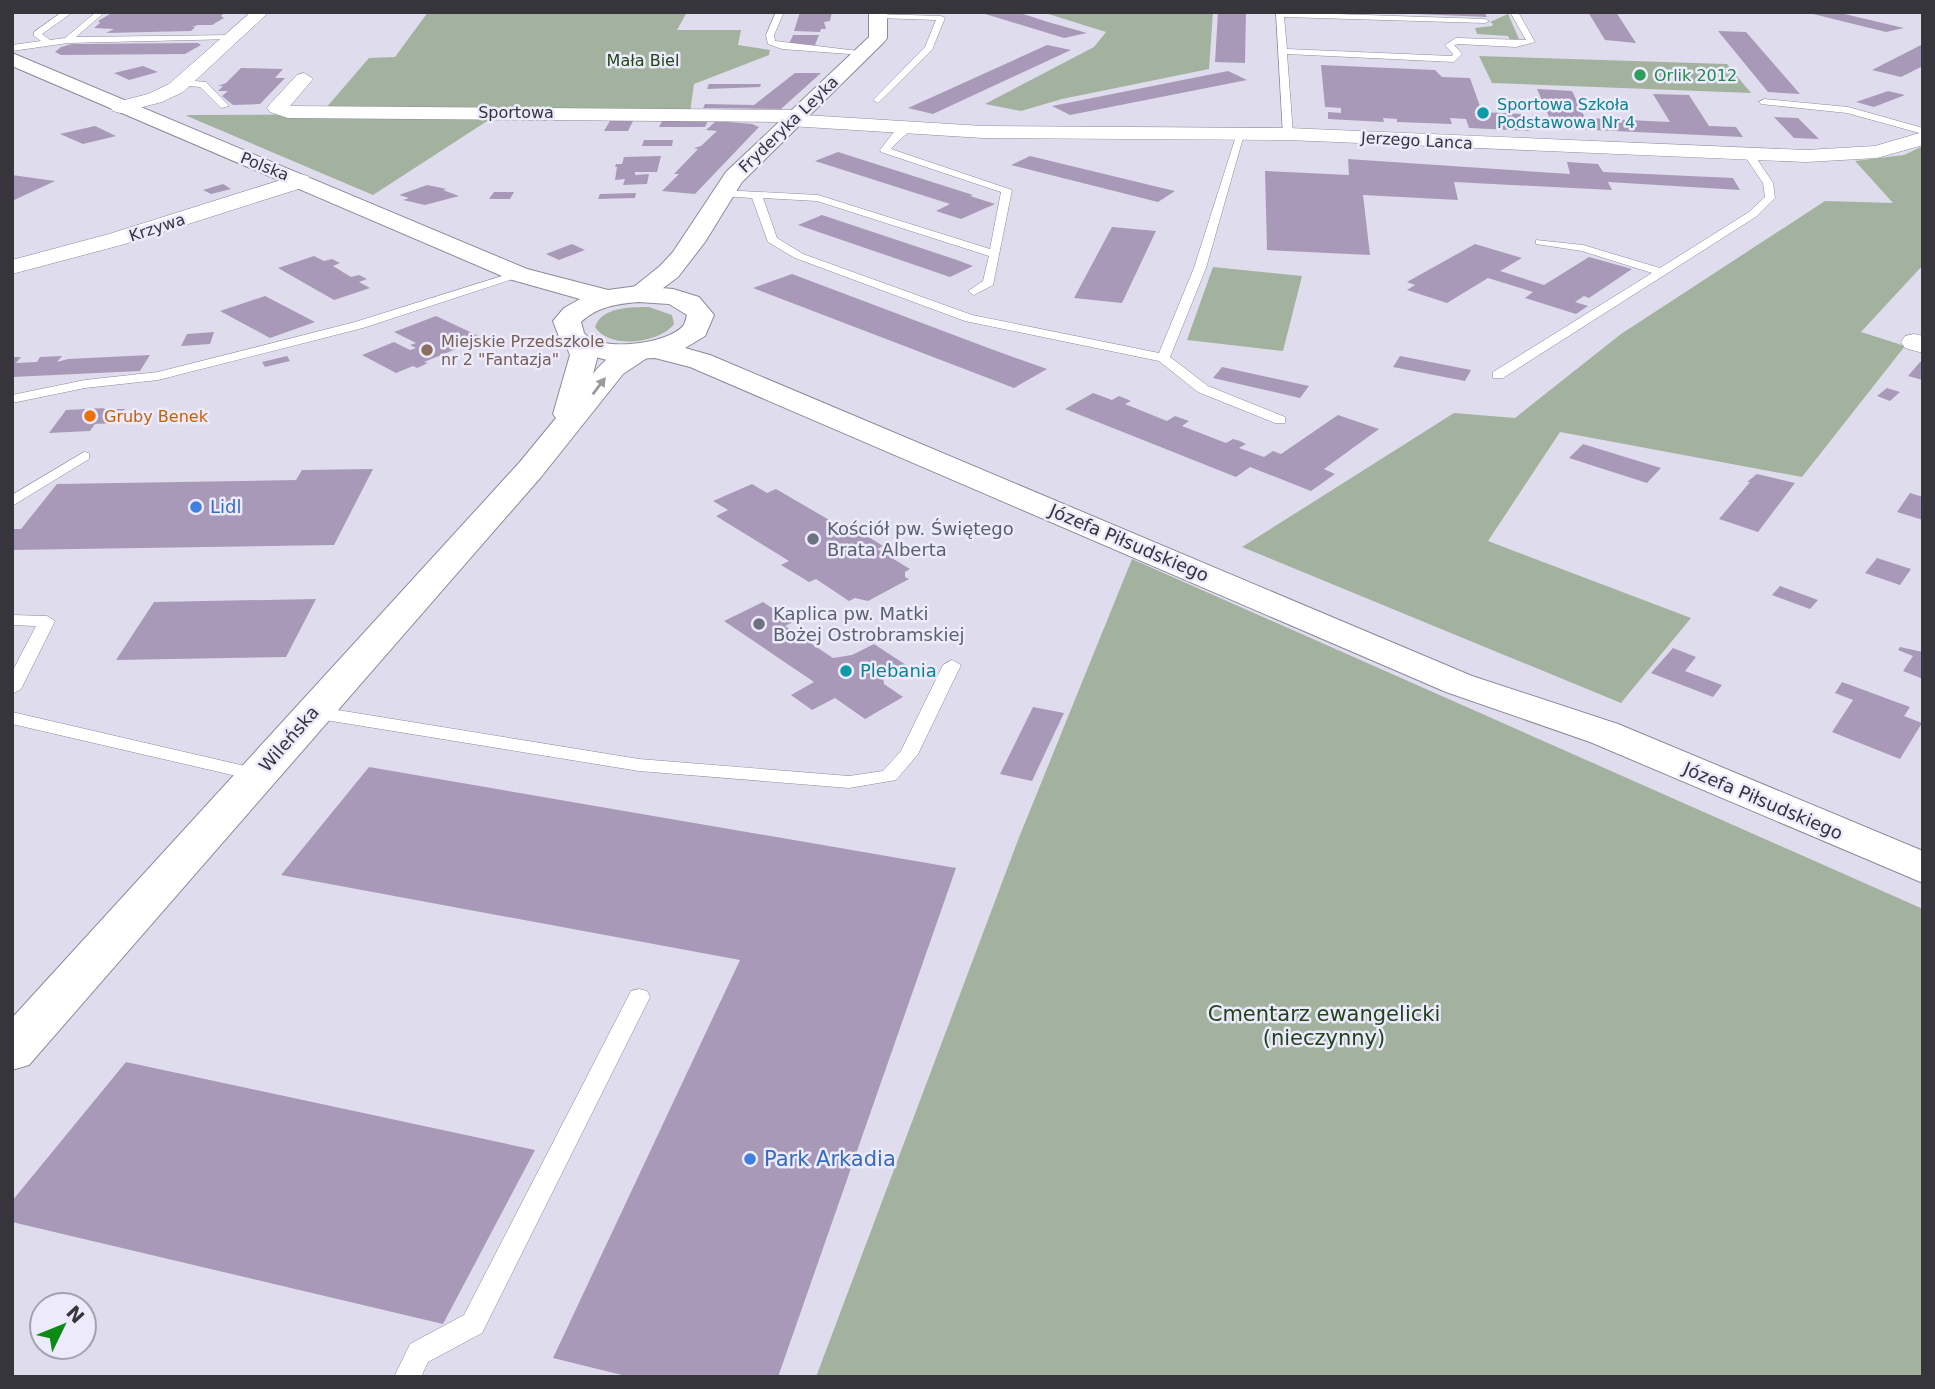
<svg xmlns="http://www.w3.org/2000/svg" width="1935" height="1389" font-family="'DejaVu Sans',sans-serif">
	<rect width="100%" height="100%" fill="#dfdded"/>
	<!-- green -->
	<g fill="#a3b29f">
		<path d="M428,12h259l-10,18h64l-3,15 32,5 -1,5 -75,29 -4,28 -365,-3 44,-51 26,-1z"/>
		<path d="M1042,12h171l-4,57 -147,30 -41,12 -36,-7 109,-57 12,-15z"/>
		<path d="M1508,14l11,25 -9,1 -2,-4 -31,-2 -2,-6 17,-2 1,-2 -3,-2z"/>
		<path d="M1479,56l248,8 24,29 -259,-10z"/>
		<path d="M498,114l-125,81 -186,-79v-1z"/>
		<path d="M1923,146v119l-62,67 44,14 -103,131 -242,-45 -72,109 203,77 -70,85 -379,-156 212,-134 61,5 106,-84 204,-133 68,2 -38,-42 49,-6z"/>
		<path d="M1213,267l89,9 -19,75 -96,-11z"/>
		<path d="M649,307l23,8 2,9c-14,19 -65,26 -79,3 6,-20 36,-20 54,-20z"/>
		<path d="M1132,559l791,350v468h-1107l202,-537z"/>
	</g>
	<!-- building -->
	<g fill="#a999b8">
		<path d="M129,12h96l-4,4 3,2 -12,7h-14l-6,2h3l-4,4 -85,2 8,-4 -20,-1 6,-5 -2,-2 12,-7z"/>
		<path d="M800,12h32l-2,9 -6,1 2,7h-5l-1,3 -26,-1z"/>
		<path d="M1017,12l31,10 39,11 -23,5 -82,-25z"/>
		<path d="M1218,12h28l-1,51 -30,-1z"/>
		<path d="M1416,12h68l3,5 -71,-3z"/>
		<path d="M1588,12h28l20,31 -31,-3z"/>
		<path d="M1805,12h31l68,16 -18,4z"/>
		<path d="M1718,31l28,1 54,62 -32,-2z"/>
		<path d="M793,35h26l-4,10 -26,-1z"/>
		<path d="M198,43l3,2 -16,9 -124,1 -6,-3 6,-5 11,-3z"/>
		<path d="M1923,44v22l-22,11 -29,-7z"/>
		<path d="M1047,45l24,5 -138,64 -25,-6z"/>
		<path d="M1321,65l114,5 7,7 28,1 12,34 40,2 2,4 26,1 -13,-30 35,2 13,27 85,4 -17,-28 36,1 20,31 27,1 7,10 -214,-10 2,4 -62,-3 -3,-9 -16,-1 2,6 -55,-2v-3l-14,-1 1,4 -56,-3v-7l13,1v-5l-16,-1z"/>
		<path d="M143,66l15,6 -29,8 -15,-7z"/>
		<path d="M241,68l42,1 -8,9h10l-25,26 -27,1 -11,-9 6,-5h-10l5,-5h-5l8,-3z"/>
		<path d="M1228,71l19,9 -177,35 -18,-9z"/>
		<path d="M795,73h26l-40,36 -78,-1 2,-4 49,1z"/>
		<path d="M709,84h52l-1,3 -53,2z"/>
		<path d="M1888,91l17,4 -31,12 -18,-5z"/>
		<path d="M1774,117l24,1 21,21 -25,-1z"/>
		<path d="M610,121h23l-5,10h-24z"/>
		<path d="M662,121h46l-3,6h-46z"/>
		<path d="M716,121l36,3 7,3 -64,67 -33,-3 17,-17h-5l24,-25 -4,-1 7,-2 16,-15 -11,-1z"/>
		<path d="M95,126l21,10 -33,8 -23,-10z"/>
		<path d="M644,140h29l-1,6h-30z"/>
		<path d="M838,152l135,43 -3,1 25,8 -34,15 -25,-8 14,-7 -135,-43z"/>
		<path d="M661,156l-4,16h-22v3l14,-1 -2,10 -24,1 2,-6 -10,1 2,-13h-2l1,-3h6l2,-7z"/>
		<path d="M1030,156l124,30 21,5 -17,11 -147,-37z"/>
		<path d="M1348,159l222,15 -3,-12 31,2 5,8 130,6 7,12 -132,-8 4,8 -158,-8 4,18 -95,-5 7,60 -103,-5 -2,-79 84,4z"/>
		<path d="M12,175l43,6 -43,20z"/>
		<path d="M223,184l8,5 -20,5 -8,-4z"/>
		<path d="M427,185l20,4 -4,1 16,6 -34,9 -22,-5 6,-2 -10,-3z"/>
		<path d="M494,192h20l-4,7h-21z"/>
		<path d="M636,193l-1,5 -37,1 2,-5z"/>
		<path d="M822,215l135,45 16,6 -23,11 -152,-52z"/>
		<path d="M1112,227l44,4 -34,72 -48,-5z"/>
		<path d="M572,244l13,6 -26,10 -13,-6z"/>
		<path d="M1475,244l47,14 -22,13 44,14 45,-28 43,12 -43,29 -5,-2 -9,6 13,4 -12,8 -51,-16 8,-6 -45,-14 -41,25 -40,-13 8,-5 -8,-3z"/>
		<path d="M314,256l10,5 8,-2 8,4 -7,3 18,11 8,-2 8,4 -8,3 11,6 -36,12 -56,-32z"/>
		<path d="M792,274l199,75 56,20 -33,19 -261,-100z"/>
		<path d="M265,296l50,26 -45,16 -50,-27z"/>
		<path d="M436,316l47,22 -59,24 4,1 -11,5 -4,-2 -17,7 -34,-18 32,-13 16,8 6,-2 -6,-3 6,-2 -22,-11z"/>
		<path d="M214,332l-4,12 -29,2 6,-12z"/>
		<path d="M150,355l-10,16 -128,6v-20h9l-5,6 21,-1 3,-5 22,-1 -5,6 11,-3z"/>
		<path d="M287,356l3,5 -25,6 -3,-5z"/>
		<path d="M1400,356l71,14 -6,11 -72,-14z"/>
		<path d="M1920,362h3v18l-15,-4z"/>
		<path d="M1222,367l87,19 -9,12 -87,-20z"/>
		<path d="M1887,388l13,4 -10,9 -13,-5z"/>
		<path d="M1093,393l19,7 7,-4 12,5 -6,3 42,17 8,-5 14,5 -7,5 44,17 7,-4 7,2 6,3 -7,4 25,9 9,-6 8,3 57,-39 41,14 -55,40 11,5 -24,17 -61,-24 -14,10 -171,-68z"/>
		<path d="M105,408l-2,1h22l-9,14 -21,1 -5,7 -41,2 17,-23z"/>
		<path d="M1583,444l78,24 -14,15 -78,-25z"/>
		<path d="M373,469l-39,76 -322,5v-21h9l36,-45 239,-4 6,-10z"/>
		<path d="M1757,474l38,9 -37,49 -39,-13 31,-37h-3z"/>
		<path d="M752,484l15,9 9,-4 74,43 6,-3 27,17 -6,3 33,20 -5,3v5l4,2 -41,22 -13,-3 -6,3 -33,-22 -7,3 -28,-17 8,-4 -73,-45 12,-6 -15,-9z"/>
		<path d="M1910,493l13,4v23l-26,-8z"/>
		<path d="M1877,558l34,11 -11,16 -35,-12z"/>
		<path d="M1780,586l38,14 -8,9 -38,-14z"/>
		<path d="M316,599l-30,58 -170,3 38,-58z"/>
		<path d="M763,602l30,20 -8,4 48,32 19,-3 22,-11 32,21 -23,12 1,7 19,13 -38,22 -30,-21 -23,12 -21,-15 23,-13 -90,-61z"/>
		<path d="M1900,647l23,5v27l-20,-8 10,-15 -15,-6z"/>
		<path d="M1673,648l23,9 -11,14 37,14 -9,12 -62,-24z"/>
		<path d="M1842,682l68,25 -6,9 18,7 -22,36 -68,-27 21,-32 -18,-7z"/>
		<path d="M1033,707l31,6 -32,68 -32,-7z"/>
		<path d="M369,767l587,101 -178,509h-148l-77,-19 187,-398 -459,-85z"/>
		<path d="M126,1062l409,88 -92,174 -431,-102v-21z"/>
	</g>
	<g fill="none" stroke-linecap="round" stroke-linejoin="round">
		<!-- service casing -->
		<g stroke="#8d8a9a" stroke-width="1">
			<g id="service">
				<path d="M62,12h11l-31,22 8,6 15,-2 31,-26h9l-29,25 158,-2 4,2 -4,2 -166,4 -56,8v-6l29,-4 -7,-5v-4z"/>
				<path d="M776,12h8l-10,23 1,6 92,11 -4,3 -81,-6 -14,-5 -2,-9z"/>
				<path d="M1276,12l209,7 4,2 -4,2 -201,-6 3,32 165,7 1,-2 -8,-9 11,-7 70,2 -16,-28h8l17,30 -19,5 -58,-3 -4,1 8,9 -8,8 -167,-8 6,80 -5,3 -5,-3z"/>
				<path d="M875,14l66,2 4,2 -13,32 -54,53 -5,-3 2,-2 50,-51 11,-27 -58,-2z"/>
				<path d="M183,80l23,2 23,24 -8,2 -21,-21 -20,-2 -1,-2z"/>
				<path d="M1764,99l84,8 75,21v6l-76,-21 -86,-9 -2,-2z"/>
				<path d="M908,125l5,3c-8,8 -15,12 -22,21l121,41 -19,95 -19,10 -6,-4 15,-10 6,-25 -172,-55 -54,-3 14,40 26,16 169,61 187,38 35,-85 43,-135 8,-2 -39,137 -36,89 38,29 77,31v6h-10l-77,-31 -39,-31 -194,-40 -170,-63 -27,-16 -16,-44 -31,-2 -5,-3 5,-3 97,5 172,54 11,-57 -120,-40 -1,-2 13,-17z"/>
				<path d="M1749,152l4,1 20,30 2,15 -18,18 -254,162h-10v-6l159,-99 -70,-22 -46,-7v-4l47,5 77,23 89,-56 16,-15 -2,-14 -19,-28z"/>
				<path d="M518,271l6,3 -2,2 -159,52 -205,52 -73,8 -73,15v-8l73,-15 73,-8 197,-50z"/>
				<path d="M84,452l5,1v6l-77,47v-11z"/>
				<path d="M12,615l35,1 8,5 -34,68 -9,5v-22l24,-46 -24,-1z"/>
				<path d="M952,660l9,5 -43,89 -22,26 -47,8 -210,-17 -326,-53 -9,-6 9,-6 326,53 210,17 34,-5 18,-20 42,-86z"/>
				<path d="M12,712l246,57 7,2 2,4 -2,4 -7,2 -246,-57z"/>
				<path d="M639,989l8,2 3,6 -168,336 -54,29 -7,15h-27l16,-33 54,-29 164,-318 3,-6z"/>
			</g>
		</g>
		<!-- minor casing -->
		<g stroke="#8d8a9a" stroke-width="1">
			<g id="minor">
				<path d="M251,12h18l-86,80 -21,10 -42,11 -7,-2 -3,-4 3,-4 35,-9 21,-10z"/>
				<path d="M304,73l9,6 -23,27 505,4 9,5 179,11 305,2 518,22 69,-4 48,-14v13l-46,13 -71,4 -518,-22 -305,-2 -193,-12 -9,-4 -493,-4 -18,-6 -3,-4 3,-4 27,-29z"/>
				<path d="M300,174l8,2 3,5 -3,5 -183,58 -113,30v-14l97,-26z"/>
				<path d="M1914,334l9,2v17l-18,-5 -4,-6 4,-6z"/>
			</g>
		</g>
		<!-- tertiary casing -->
		<g stroke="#8d8a9a" stroke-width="2">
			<g id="tertiary">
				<path d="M869,12h18v26l-3,4 -142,140 -37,60 -27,35 -31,23 -9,2 -9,-2 -4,-6 35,-28 13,-14 53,-80 143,-135z"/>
				<path d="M580,337l10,2 8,16 -5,19c13,-16 32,-33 54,-28l4,6 -4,6 -24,16 -82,103 -512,588 -17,5v-52l507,-555 37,-45 -3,-4 17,-59 -4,-10 4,-6z"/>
			</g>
		</g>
		<!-- primary casing -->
		<g stroke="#8d8a9a" stroke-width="2">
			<path id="primary" d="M12,53l515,216 81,21 30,-4 35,3 26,8 15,18 -9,21 -20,12 25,7 762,321 146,48 305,127v32l-333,-141 -144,-50 -756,-325 -35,-9 -48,2 -31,-8 -15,-10 -8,-21 11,-13 16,-9 -71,-20 -497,-213zM638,302l31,2 18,11c-1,4 -2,8 -4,11 -15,18 -84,27 -99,7 0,-1 -3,-10 -3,-11 16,-15 35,-18 57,-20z"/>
		</g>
		<!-- service -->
		<use href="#service" fill="#fff" fill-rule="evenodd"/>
		<!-- minor -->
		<use href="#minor" fill="#fff" fill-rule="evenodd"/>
		<!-- tertiary -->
		<use href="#tertiary" fill="#fff" fill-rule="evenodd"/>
		<!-- primary -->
		<use href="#primary" fill="#fff" fill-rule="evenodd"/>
	</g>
	<!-- one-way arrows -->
	<defs><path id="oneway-solid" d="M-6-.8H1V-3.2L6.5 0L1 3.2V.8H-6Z" transform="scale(1.75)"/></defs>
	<use fill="#9a9a9e" href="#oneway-solid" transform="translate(599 386) rotate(-53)"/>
	<!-- markers -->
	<circle fill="#2e9e5b" stroke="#eceafb" stroke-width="2.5" cx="1640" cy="75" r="7"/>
	<g fill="#0f9aa8" stroke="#eceafb" stroke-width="2.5">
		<circle cx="1483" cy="113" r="7"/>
		<circle cx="846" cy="671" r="7"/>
	</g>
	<circle fill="#8d6e63" stroke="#eceafb" stroke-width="2.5" cx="427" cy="350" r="7"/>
	<circle fill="#e8710a" stroke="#eceafb" stroke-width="2.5" cx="90" cy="416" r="7"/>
	<g fill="#3f7fe0" stroke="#eceafb" stroke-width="2.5">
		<circle cx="196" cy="507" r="7"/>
		<circle cx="750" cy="1159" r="7"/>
	</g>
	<g fill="#6b7280" stroke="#eceafb" stroke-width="2.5">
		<circle cx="813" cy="539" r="7"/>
		<circle cx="759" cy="624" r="7"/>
	</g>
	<g text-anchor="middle" stroke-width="5" stroke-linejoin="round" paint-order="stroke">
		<!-- far-park labels -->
		<g font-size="16" fill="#21441a" stroke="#eceafb">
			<text x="643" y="66">Mała Biel</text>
		</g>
		<!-- far-leisure labels -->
		<g font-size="16" fill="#27864d" stroke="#eceafb" text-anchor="start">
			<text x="1654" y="81">Orlik 2012</text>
		</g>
		<!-- far-culture labels -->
		<g font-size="16" fill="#0d838f" stroke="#eceafb" text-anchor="start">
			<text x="1497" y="110">Sportowa Szkoła<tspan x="1497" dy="18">Podstawowa Nr 4</tspan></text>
		</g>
		<!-- far-street labels -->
		<g font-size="16" fill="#36353c" stroke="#eceafb">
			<text x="516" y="118">Sportowa</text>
			<text transform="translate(788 124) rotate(-44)" y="6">Fryderyka Leyka</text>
			<text transform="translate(1417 140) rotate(3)" y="6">Jerzego Lanca</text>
			<text transform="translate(265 166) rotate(22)" y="6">Polska</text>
			<text transform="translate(157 227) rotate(-18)" y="6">Krzywa</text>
		</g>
		<!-- far-education labels -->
		<g font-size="16" fill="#785e54" stroke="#eceafb" text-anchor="start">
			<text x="441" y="347">Miejskie Przedszkole<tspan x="441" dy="18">nr 2 "Fantazja"</tspan></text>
		</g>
		<!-- far-food labels -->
		<g font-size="16" fill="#c56008" stroke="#eceafb" text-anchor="start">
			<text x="104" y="422">Gruby Benek</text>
		</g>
		<!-- shop labels -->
		<g font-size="18" fill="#366cbe" stroke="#eceafb" text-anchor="start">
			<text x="210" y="513">Lidl</text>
		</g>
		<!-- worship labels -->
		<g font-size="18" fill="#5b616d" stroke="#eceafb" text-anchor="start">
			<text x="827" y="535">Kościół pw. Świętego<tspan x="827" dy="21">Brata Alberta</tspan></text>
			<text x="773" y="620">Kaplica pw. Matki<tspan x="773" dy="21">Bożej Ostrobramskiej</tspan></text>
		</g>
		<!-- street labels -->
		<g font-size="18" fill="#36353c" stroke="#eceafb">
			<text transform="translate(1129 543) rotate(23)" y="6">Józefa Piłsudskiego</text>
			<text transform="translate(289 739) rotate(-49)" y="6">Wileńska</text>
			<text transform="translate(1763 801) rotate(23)" y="6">Józefa Piłsudskiego</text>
		</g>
		<!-- culture labels -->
		<g font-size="18" fill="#0d838f" stroke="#eceafb" text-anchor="start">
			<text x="860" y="677">Plebania</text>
		</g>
		<!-- near-park labels -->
		<g font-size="21" fill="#21441a" stroke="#eceafb">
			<text x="1324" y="1021">Cmentarz ewangelicki<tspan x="1324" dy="24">(nieczynny)</tspan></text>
		</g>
		<!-- near-shop labels -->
		<g font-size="21" fill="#366cbe" stroke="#eceafb" text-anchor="start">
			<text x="764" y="1166">Park Arkadia</text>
		</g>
	</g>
	<!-- border -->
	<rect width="1935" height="1389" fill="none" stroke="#36353c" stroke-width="28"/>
	<!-- north arrow -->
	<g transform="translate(63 1326) rotate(47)"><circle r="33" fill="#eceafb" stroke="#a3a2af" stroke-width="2"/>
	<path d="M0-5L12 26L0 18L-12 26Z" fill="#0c8b14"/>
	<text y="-10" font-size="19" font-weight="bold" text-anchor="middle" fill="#36353c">N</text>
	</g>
</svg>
